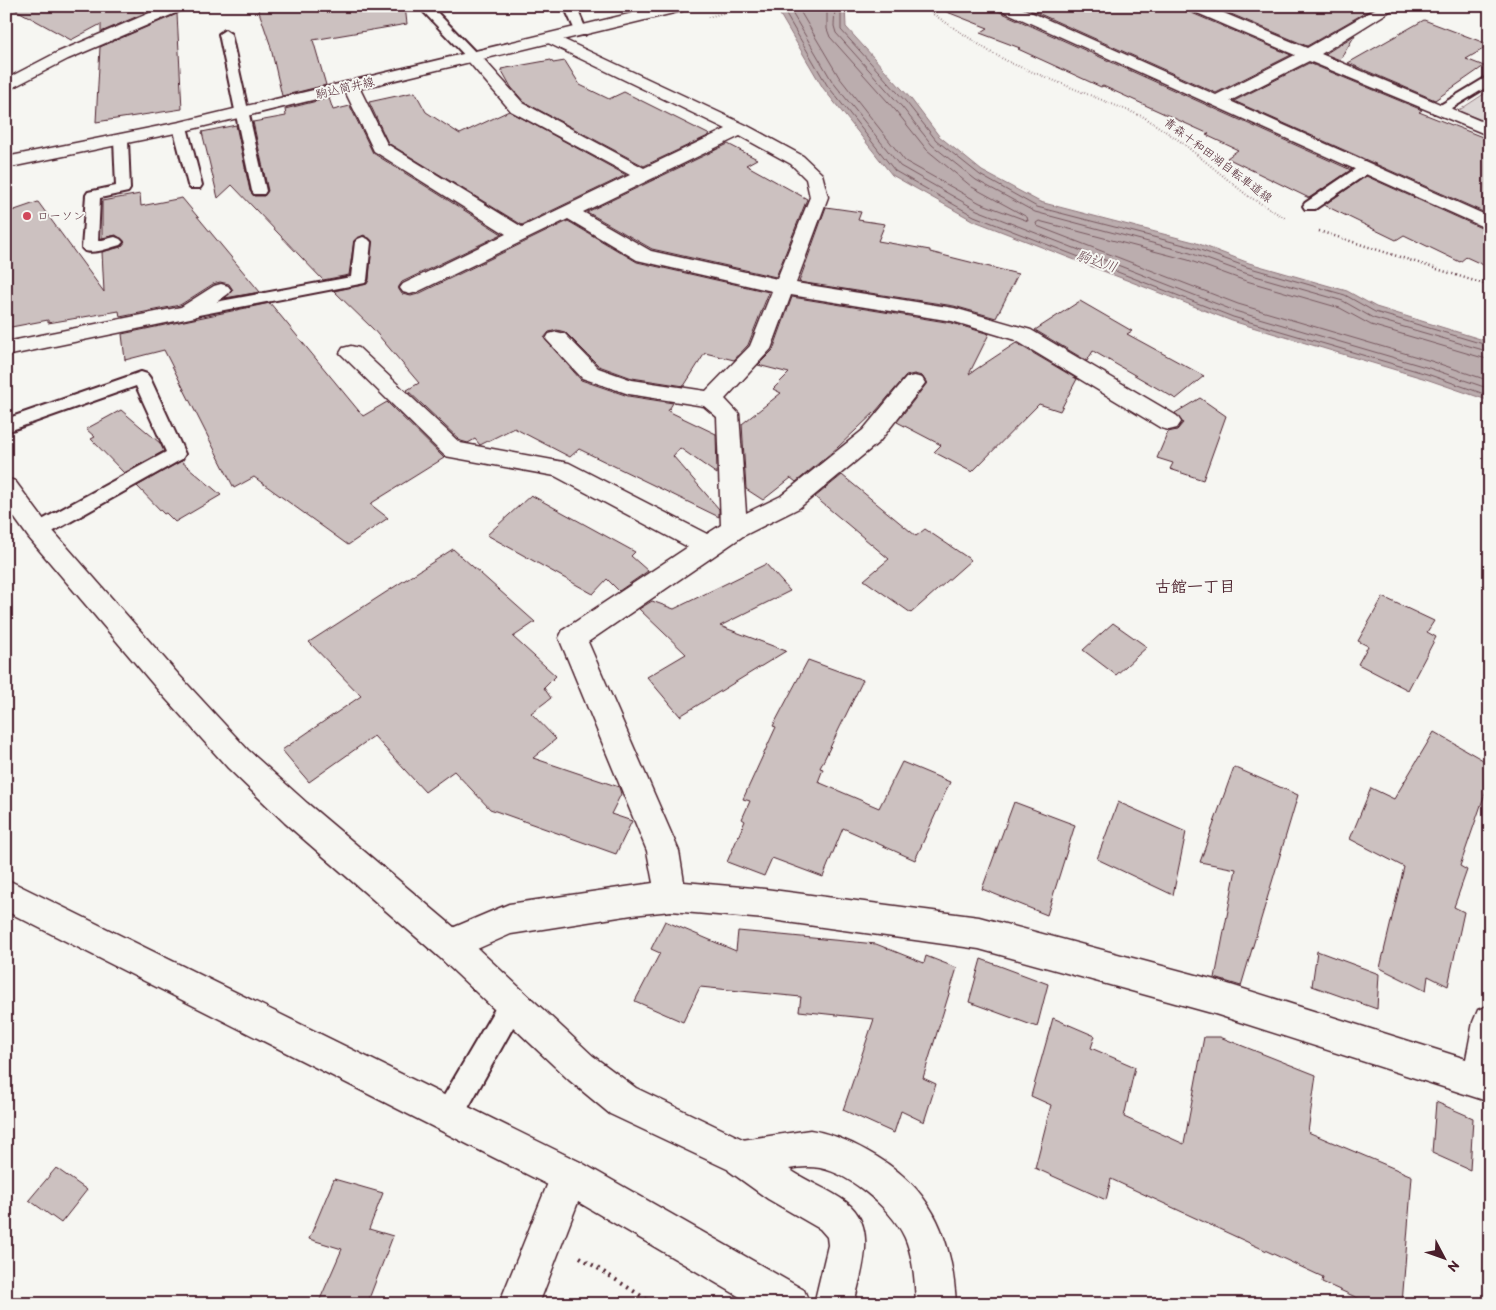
<svg xmlns="http://www.w3.org/2000/svg" width="1496" height="1310" font-family="Itim,'Klee One',sans-serif">
	<rect width="100%" height="100%" fill="#f6f6f2"/>
	<filter id="ink" filterUnits="userSpaceOnUse"><feTurbulence type="fractalNoise" baseFrequency=".02" numOctaves="2"/><feDisplacementMap in="SourceGraphic" scale="10" xChannelSelector="R" yChannelSelector="G"/><feConvolveMatrix kernelMatrix="1 2 1 2 8 2 1 2 1" color-interpolation-filters="sRGB"/></filter>
	<g filter="url(#ink)">
		<!-- green -->
		<path fill="#ddd6d5" stroke="#947a80" d="M1490,90v33l-32,-12z"/>
		<!-- water -->
		<path fill="#bbadae" stroke="#8e747a" d="M775,6h70l1,21 65,72 28,37 43,35 58,31 154,40 55,21 98,28 29,16 114,35v59l-64,-22 -194,-58 -260,-101 -80,-45 -69,-87z"/>
		<g fill="none" stroke-linecap="round" stroke-linejoin="round">
			<!-- shore -->
			<g stroke="#77585f" stroke-width="1">
				<path d="M781,6l46,79 68,86 79,45 259,101 194,57 63,22"/>
				<path d="M788,6l44,75 68,85 77,44 258,101 194,57 61,21"/>
				<path d="M797,6l42,71 66,84 75,42 48,18 -1,-4 -55,-30 -45,-37 -31,-39 -66,-74 -3,-8v-23"/>
				<path d="M835,6l-1,20 2,7 66,74 30,38 44,35 59,32 155,41 55,20 98,28 30,17 117,34"/>
				<path d="M841,6v24l66,73 29,37 44,35 57,32 155,40 55,20 98,28 30,17 115,34"/>
				<path d="M1490,360l-119,-35 -31,-17 -97,-28 -55,-20 -149,-39 -3,2 1,3 201,78 193,57 59,20"/>
			</g>
		</g>
		<!-- building -->
		<g fill="#ccc1c0" stroke="#4a1f2b">
			<path d="M9,6h152l-60,26v-8l-30,16z"/>
			<path d="M257,6h148l2,18 -94,16 13,45 -44,11 -12,-52z"/>
			<path d="M937,6h58l3,5 353,159 -42,28 -82,-40 11,-8 -32,-15 3,-1 -106,-48 -2,1 -83,-38 2,-1 -40,-15 8,-5 -51,-20z"/>
			<path d="M1022,6h162l3,5 104,44 -75,38z"/>
			<path d="M1212,6h160l-2,4 -63,36z"/>
			<path d="M177,14l5,95 -86,13 4,-75z"/>
			<path d="M1424,20l66,25 -24,14 18,7 -49,34 -87,-37z"/>
			<path d="M1355,35l-15,25 -15,-6z"/>
			<path d="M551,60l2,3 12,-2 15,24 29,14 15,-7 86,43 -66,31 -120,-64 -13,-15 -10,-18z"/>
			<path d="M1309,63l113,47 -3,2 71,28v75l-256,-114z"/>
			<path d="M415,92l11,20 34,22 49,-23 117,64 -104,50 -134,-82 -19,-41z"/>
			<path d="M329,98l4,12 17,-4 23,47 129,81 -100,48 -4,6 4,6 9,2 7,-2 150,-73 69,41 132,30 -21,53 -14,15 -29,-7 -21,33 -52,-8 -33,-12 -34,-34 -8,-2 -8,2 -5,6 37,42 47,16 45,7 -5,8 48,23 1,40 -37,-26 -7,8 46,53v8l-140,-68 -9,8 -56,-29 -34,17 -5,-6 -7,4 -7,-2 -54,-51 12,-7 -46,-54 -39,-38 33,-7 2,-4 3,-39 -8,-6 -10,6 -5,34 -26,5 -91,-95 -14,13 -16,-66 34,-7 14,66 4,5h10l4,-5 -15,-69 33,-6 -1,-7z"/>
			<path d="M728,144l29,15 -11,6 61,34 -31,78 -124,-28 -65,-37z"/>
			<path d="M1366,176l124,56v36l-24,-11 -6,5 -56,-27 -8,5 -72,-35z"/>
			<path d="M140,194l1,12 41,-8 78,94 -35,6 8,-8 -4,-6 -9,-2 -7,2 -33,21 -60,12 -1,-6 -71,12v-3l-42,8v-115l32,-11 66,90 -2,-40 19,-5 4,-5 -9,-7 -14,3v-37z"/>
			<path d="M826,207l35,5 -3,8 27,4 -7,17 52,9v2l88,22 -22,44 -42,-12 -155,-24z"/>
			<path d="M792,297l160,26 37,11 -20,40 47,-31 61,36 -17,32 -21,-7 -67,68 -38,-20 7,-7 -44,-23 30,-39 -5,-7 -8,-2 -8,2 -30,35 -39,37 -41,34 -5,-4 -28,22 -17,-11 -4,-65 39,-31 -8,-4 16,-16 -31,-8 15,-15z"/>
			<path d="M1080,301l52,30 -5,3 77,42 -28,23 -83,-48 -6,10 -52,-31z"/>
			<path d="M270,303l93,113 24,-14 57,56 -74,46 18,14 -40,27 -94,-68 -20,11 -70,-138 -39,10 -3,-26z"/>
			<path d="M1200,398l26,18 -23,64 -33,-11 3,-6 -16,-5 11,-26 9,-2 6,-7 -8,-10z"/>
			<path d="M121,410l39,33 4,8 -40,22 -33,-34 4,-2 -9,-8z"/>
			<path d="M181,461l40,34 -46,27 -9,-9 -2,1 -27,-28z"/>
			<path d="M842,475l74,61 9,-7 46,31 -60,53 -47,-33 25,-21 -74,-62z"/>
			<path d="M531,495l104,57 -4,4 17,15 -29,20 -12,-12 -14,15 -106,-59z"/>
			<path d="M453,549l82,73 -22,15 43,39 -12,12 7,10 -20,15 25,26 -23,19 86,29 2,7 -10,20 21,7 -16,33 -126,-45 -36,-38 -29,21 -51,-56 -65,46 -27,-32 79,-54 -52,-54z"/>
			<path d="M766,564l24,27 -70,35 66,25 -106,65 -33,-39 39,-23 -47,-45 13,-8 22,8z"/>
			<path d="M1383,597l51,24 -7,11 9,5 -28,53 -50,-26 10,-18 -10,-5z"/>
			<path d="M1113,623l34,24 -31,28 -33,-25z"/>
			<path d="M808,660l55,20 -43,88 3,1 -5,13 61,26 23,-46 48,20 -35,78 -72,-32 -20,49 -51,-19 -8,18 -37,-14 18,-41 -3,-2 8,-18 -7,-2 33,-72 -3,-1z"/>
			<path d="M1434,732l56,32v15l-30,87 7,4 -13,37 10,5 -16,74 -20,-10 -2,15 -46,-23 24,-101 -54,-28 21,-51 23,11z"/>
			<path d="M1234,767l64,28 -57,191 -26,-8 21,-109 -36,-7z"/>
			<path d="M1014,802l61,23 -28,90 -65,-26z"/>
			<path d="M1118,802l68,30 -13,63 -76,-36z"/>
			<path d="M665,921l71,30 2,-20 138,13 48,19 2,-7 31,12 -34,110 13,6 -12,38 -23,-11 -7,22 -51,-23 31,-91 -75,-8 2,-14 -101,-10 -17,35 -48,-21 25,-48 -9,-4z"/>
			<path d="M1317,951l62,23 -2,35 -65,-23z"/>
			<path d="M981,959l67,25 -11,43 -68,-25z"/>
			<path d="M1053,1018l42,18 -4,12 44,19 -11,50 60,27 20,-107h16l96,38 -8,57 104,44 -10,128h-31l-49,-22 1,-5 -212,-98 -5,21 -71,-32 16,-63 -20,-9z"/>
			<path d="M1436,1102l37,16 -3,52 -38,-17z"/>
			<path d="M56,1168l31,22 -26,33 -32,-23z"/>
			<path d="M334,1179l49,14 -14,36 24,7 -26,68h-49l24,-55 -33,-10z"/>
		</g>
		<g fill="none" stroke-linecap="round" stroke-linejoin="round">
			<!-- service casing -->
			<g stroke="#4a1f2b" stroke-width="4">
				<g id="service">
					<path d="M418,6h13l47,49 2,3 -2,3h-8z"/>
					<path d="M564,6h12l11,26 -2,3h-8z"/>
					<path d="M225,30l6,4 35,157 -2,3h-10l-2,-3 -33,-157z"/>
					<path d="M1490,75v10l-46,28h-10l-2,-3z"/>
					<path d="M180,123l7,4 15,58 -2,3h-10l-2,-3 -15,-58z"/>
					<path d="M121,136l7,4 2,49 -2,3 -28,6 -2,43 17,-4 5,2 3,3 -3,3c-11,3 -24,9 -35,6l-3,-3 4,-53 2,-3 28,-6 -2,-46z"/>
					<path d="M1366,164l5,1 2,3 -2,3 -56,38h-10l-2,-3 2,-3 56,-38z"/>
					<path d="M363,237l5,2 3,3 -4,38 -2,3 -177,34 -6,-1 -2,-4 2,-4 6,-1 163,-30 4,-35 3,-3z"/>
					<path d="M141,372l6,2 3,4 35,76 -3,5 -137,77 -7,2 -7,-2 -3,-5 3,-5 135,-74 -30,-66 -130,46v-13z"/>
					<path d="M512,991l9,4 4,9 -4,9 -63,113 -10,4 -10,-4 -4,-10 4,-10 65,-111z"/>
				</g>
			</g>
			<!-- minor casing -->
			<g stroke="#4a1f2b" stroke-width="3">
				<g id="minor">
					<path d="M166,6h21l-2,3 -117,50 -62,32v-12l50,-26z"/>
					<path d="M997,6h20l199,89 79,-40 -107,-46 -2,-3h21l100,42 73,-42h18l-77,48 169,71v11l-181,-75 -79,40 260,116v13l-491,-221z"/>
					<path d="M552,34l194,91 57,31 19,18 6,23 -32,86 158,25 77,22 146,86 4,6 -4,6 -8,2 -8,-2 -146,-88 -63,-19 -161,-26 -20,54 -46,50 14,15 7,99 35,-17 82,-66 43,-52 8,-2 8,2 3,5 -46,59 -80,66 -56,28 -155,106 91,209 5,31 81,7 214,28 236,63 251,79 7,-37 5,-12 12,-5v97l-275,-88 -236,-65 -214,-30 -94,-8 -39,4 -121,19 -61,27 -12,-5 -4,-11 4,-11 71,-30 144,-21 -6,-32 -88,-213 4,-8 125,-83 -133,-71 -110,-20 -105,-103 3,-5 8,-2 8,2 101,95 109,20 138,71 14,-9 -4,-108 -13,-11 -75,-12 -47,-16 -36,-39 3,-5 8,-2 8,2 33,34 34,12 74,11 44,-45 22,-55 -135,-31 -69,-41 -151,73 -7,2 -7,-2 -3,-4 3,-4 103,-50 -132,-83 -31,-64 2,-4h12l30,61 135,83 108,-52 -119,-64 -43,-50 -2,-3 2,-3h12l43,48 121,65 82,-39 -180,-87 -2,-3 2,-3zM740,136l51,28 15,15 4,18 -33,82 -126,-28 -68,-39z"/>
					<path d="M221,284l7,2 3,4 -3,4 -33,23 -189,39v-14l175,-35 33,-21z"/>
					<path d="M810,1130c20,3 39,11 57,21 63,34 85,83 89,153h-40c-1,-21 -2,-41 -9,-61 -10,-30 -56,-69 -87,-75 -11,-2 -21,-1 -31,1 18,13 40,20 57,33 33,25 15,69 8,102h-40l14,-59 -1,-8 -7,-8 -52,-30 -39,-28 -5,-13 5,-13 13,-5z"/>
					<path d="M569,1157l13,6 6,13 -49,128h-40l57,-141z"/>
				</g>
			</g>
			<!-- tertiary casing -->
			<g stroke="#4a1f2b" stroke-width="3">
				<g id="tertiary">
					<path d="M6,478l9,3 32,43 131,150 70,76 59,53 155,131 131,122 43,32 119,57 5,13 -5,13 -13,5 -132,-62 -41,-34 -131,-124 -153,-133 -57,-55 -70,-78 -129,-152 -23,-32z"/>
					<path d="M6,879l576,284 222,127 6,14h-58l-196,-115 -550,-278z"/>
				</g>
			</g>
			<!-- secondary casing -->
			<g stroke="#4a1f2b" stroke-width="3">
				<path id="secondary" d="M662,6h27l-2,3 -5,2 -502,121 -174,36v-11l174,-35z"/>
			</g>
			<!-- path-far2 -->
			<g stroke="#4a1f2b" stroke-width="2" stroke-dasharray="0.5 2.5" stroke-linecap="butt">
				<path d="M921,6l71,47 21,11 131,53 36,24 68,55 37,22"/>
				<path d="M708,17l43,-11"/>
			</g>
			<!-- path-far1 -->
			<path stroke="#4a1f2b" stroke-width="2.5" stroke-dasharray="1 3" stroke-linecap="butt" d="M1319,231l171,55"/>
			<!-- path -->
			<path stroke="#4a1f2b" stroke-width="4" stroke-dasharray="2 5" stroke-linecap="butt" d="M580,1257l74,47"/>
			<!-- service -->
			<use href="#service" fill="#f6f6f2" fill-rule="evenodd"/>
			<!-- minor -->
			<use href="#minor" fill="#f6f6f2" fill-rule="evenodd"/>
			<!-- tertiary -->
			<use href="#tertiary" fill="#f6f6f2" fill-rule="evenodd"/>
			<!-- secondary -->
			<use href="#secondary" fill="#f6f6f2" fill-rule="evenodd"/>
		</g>
	</g>
	<!-- markers -->
	<circle fill="#d1495b" stroke="#f6f6f2" stroke-width="2" cx="27" cy="216" r="5"/>
	<g text-anchor="middle" stroke-width="4" stroke-linejoin="round" paint-order="stroke">
		<!-- far-street labels -->
		<g font-size="12" fill="#4a1f2b" stroke="#f6f6f2">
			<text transform="translate(345 88) rotate(-13)" y="4">駒込筒井線</text>
			<text transform="translate(1218 160) rotate(37)" y="4">青森十和田湖自転車道線</text>
		</g>
		<!-- far-poi labels -->
		<g font-size="12" fill="#4a1f2b" stroke="#f6f6f2" text-anchor="start">
			<text x="37" y="220">ローソン</text>
		</g>
		<!-- far-water labels -->
		<g font-size="14" font-style="italic" fill="#6c4a52" stroke="#f6f6f2">
			<text transform="translate(1097 261) rotate(18)" y="5">駒込川</text>
		</g>
		<!-- neighbourhood labels -->
		<g font-size="16" font-weight="bold" fill="#4a1f2b" stroke="#f6f6f2">
			<text x="1195" y="592">古館一丁目</text>
		</g>
	</g>
	<!-- margin -->
	<rect width="1496" height="1310" fill="none" stroke="#f6f6f2" stroke-width="25"/>
	<rect x="12" y="12" width="1471" height="1285" fill="none" stroke="#4a1f2b" stroke-width="2" filter="url(#ink)"/>
	<!-- north arrow -->
	<g transform="translate(1444 1258) rotate(131)" stroke="#f6f6f2" stroke-width="4" paint-order="stroke">
	<path d="M0-4L9 19L0 12L-9 19Z" fill="#4a1f2b"/>
	<text y="-8" font-size="14" font-weight="bold" text-anchor="middle" fill="#4a1f2b">N</text>
	</g>
</svg>
